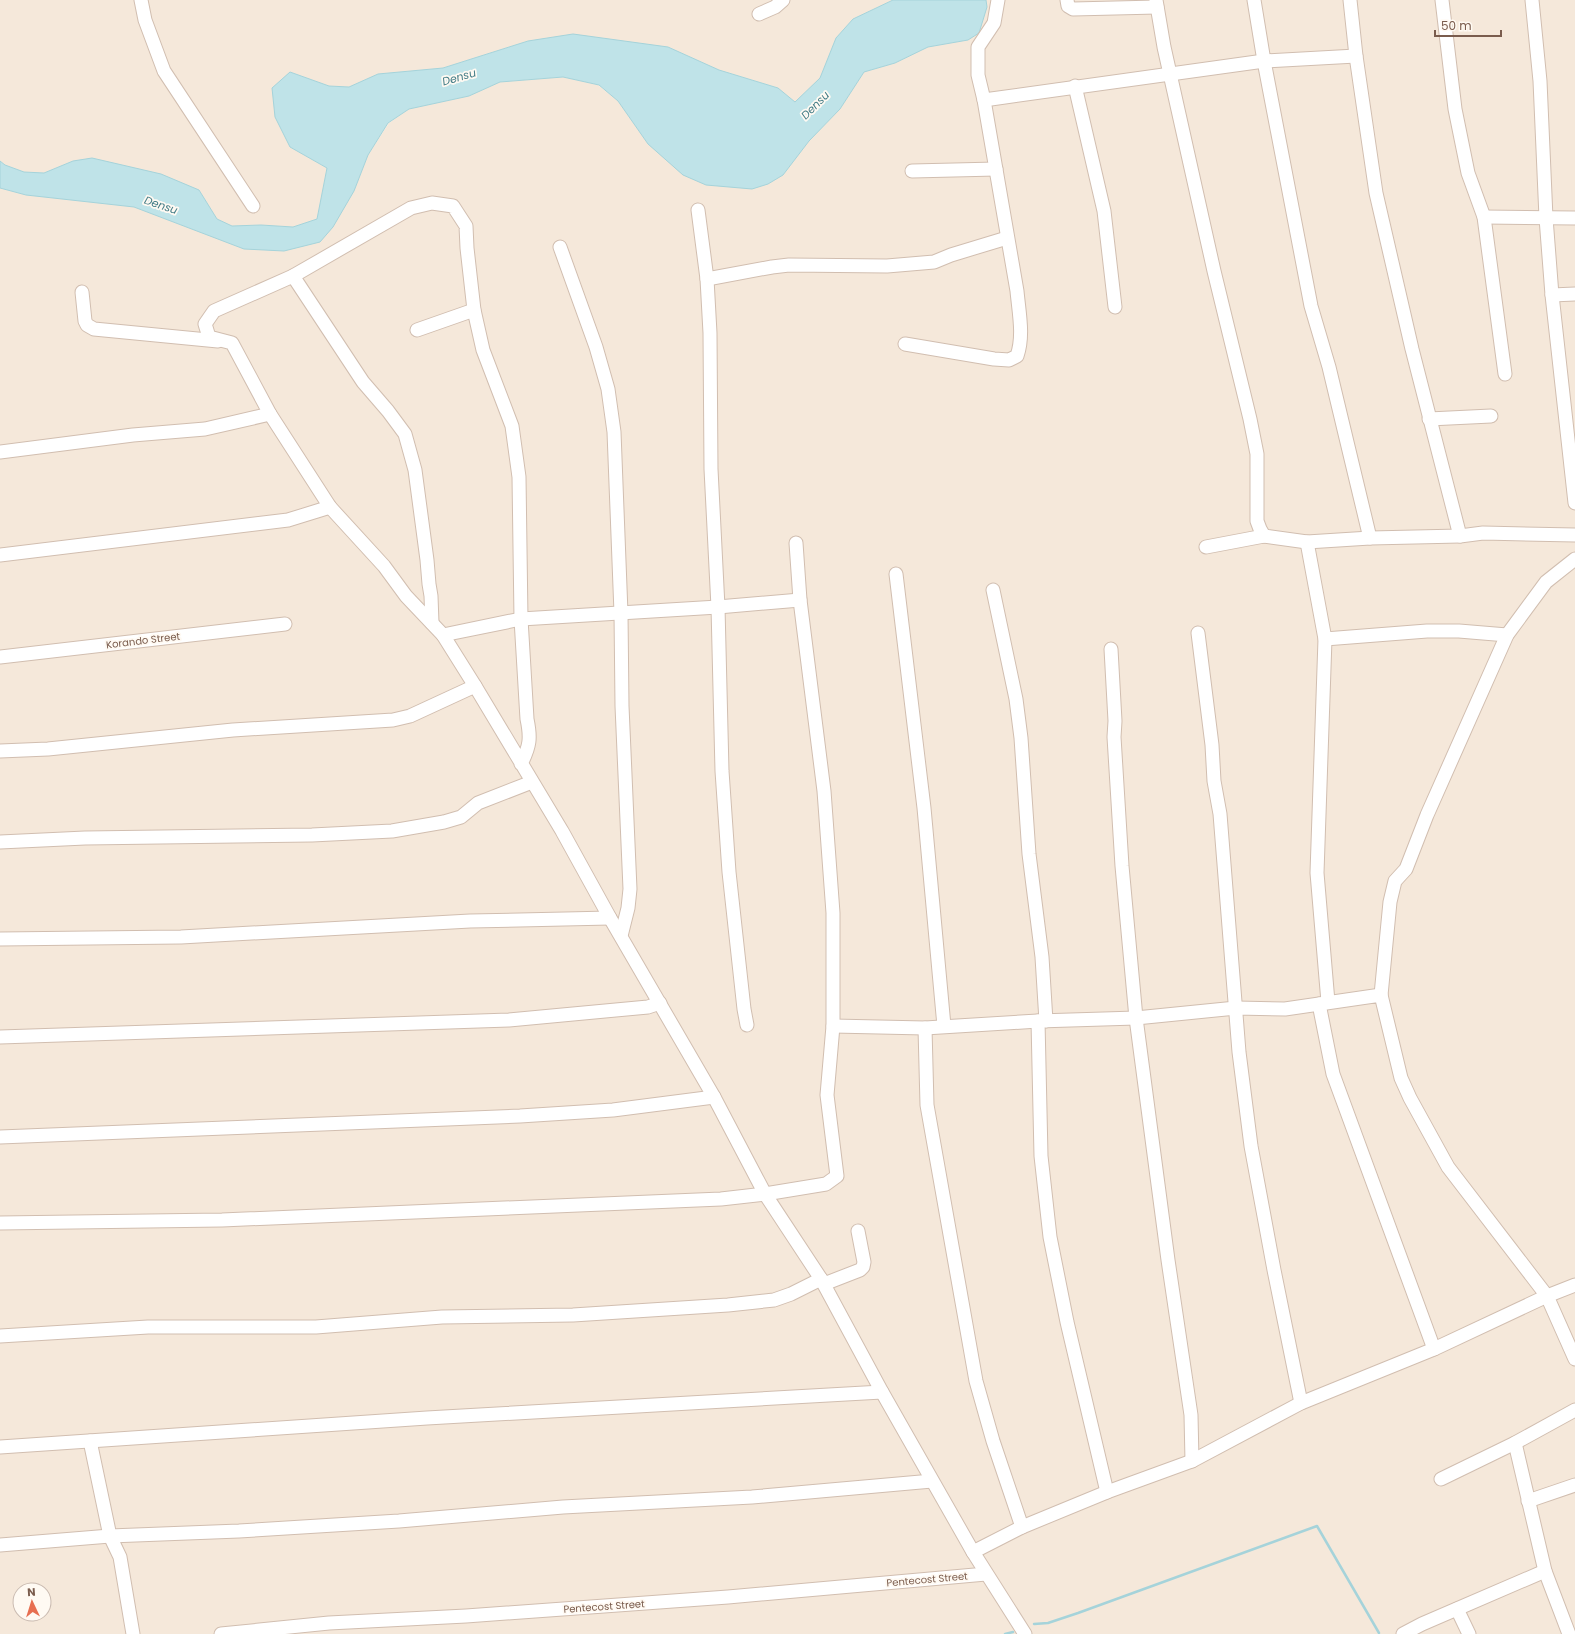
<svg xmlns="http://www.w3.org/2000/svg" width="1575" height="1634" font-family="Poppins,sans-serif">
	<rect width="100%" height="100%" fill="#fdf6ec"/>
	<!-- residential -->
	<g fill="#f5e8da" fill-rule="evenodd">
		<path d="M0,0h893l-40,19 -17,19 -16,40 -25,24 -17,-14 -59,-18 -51,-23 -140,-6 -85,27 -65,6 -29,13 -20,-1 -39,-14v75l37,21 -10,51 -24,8 -32,-2 -29,1 -15,-7 -18,-29 -126,-29 -29,12 -20,-1 -19,-7 -5,-4z"/>
		<path d="M986,0h589v1634h-1575v-1446l26,7 108,12 76,29 74,15 70,-60 14,-36 21,-32 20,-14 60,-13 31,-14 63,-5 35,8 20,16 30,43 135,31 26,-34 31,-32 24,-37 31,-9 33,-16 40,-7 19,-33zM20,1590h24v24h-24z"/>
	</g>
	<!-- water -->
	<path fill="#bfe3e8" stroke="#a5d3da" d="M893,0h93l1,7 -8,26 -11,7 -40,7 -33,16 -31,9 -24,37 -31,32 -26,34 -15,9 -16,5 -46,-4 -23,-10 -35,-31 -30,-43 -19,-16 -36,-8 -63,5 -31,14 -60,13 -21,14 -20,32 -14,36 -21,36 -13,15 -36,9 -40,-2 -110,-42 -108,-12 -26,-7v-27l5,4 19,7 20,1 29,-12 19,-3 69,16 38,16 18,29 15,7 29,-1 32,2 24,-8 10,-51 -37,-21 -15,-30 -3,-29 18,-16 39,14 20,1 29,-13 65,-6 85,-27 45,-7 95,13 51,23 59,18 17,14 25,-24 16,-40 17,-19z"/>
	<g fill="none" stroke-linecap="round" stroke-linejoin="round">
		<!-- stream -->
		<g stroke="#a5d3da" stroke-width="2.5">
			<path d="M1034,1624l14,-1 30,-10 239,-87 62,107"/>
			<path d="M1005,1634l8,-2"/>
		</g>
		<!-- minor casing -->
		<g stroke="#d1beb0" stroke-width="15">
			<g id="minor">
				<path d="M141,0l4,20 19,51 89,135"/>
				<path d="M1067,0l1,6 5,3 84,-2"/>
				<path d="M1156,0l8,47 50,224 36,148 7,35v67l3,8 4,7 43,6 63,-4 90,-2 23,-3 92,2"/>
				<path d="M1254,0l10,61 47,245 18,61 41,171"/>
				<path d="M1350,0l6,56 20,137 36,156 48,187"/>
				<path d="M1442,0l13,109 13,64 16,44 21,157"/>
				<path d="M1532,0l8,81 6,137 6,77 23,208"/>
				<path d="M759,14l16,-7 8,-7"/>
				<path d="M1075,86l29,125 11,96"/>
				<path d="M984,100l280,-39 92,-5"/>
				<path d="M912,171l84,-2"/>
				<path d="M698,210l9,69 3,54 1,136 7,138 4,164 7,101 15,137 3,16"/>
				<path d="M1484,217l91,1"/>
				<path d="M560,247l36,100 12,42 6,43 7,181 1,93 8,183 -2,19 -7,28"/>
				<path d="M293,276l70,106 25,29 17,23 10,36 12,90 2,24 2,12 1,27"/>
				<path d="M707,279l65,-12 17,-2 98,1 47,-4 17,-7 56,-17"/>
				<path d="M82,292l3,29 2,4 7,4 124,12"/>
				<path d="M1552,295l23,-1"/>
				<path d="M417,330l57,-20"/>
				<path d="M905,344l89,15 15,1 8,-4c7,-20 2,-43 0,-65l-33,-191 -6,-25v-28l16,-24 4,-23"/>
				<path d="M1429,419l62,-3"/>
				<path d="M0,452l133,-17 72,-6 65,-15"/>
				<path d="M1307,542l18,97 -8,234 11,129"/>
				<path d="M1206,547l58,-11"/>
				<path d="M0,555l288,-35 42,-13"/>
				<path d="M896,574l28,234 20,218"/>
				<path d="M993,590l23,109 5,39 8,116 13,103 4,64"/>
				<path d="M1198,633l14,112 2,36 6,33 19,238 12,94 23,124 27,133"/>
				<path d="M443,635l78,-16 197,-12 82,-7"/>
				<path d="M1325,639l102,-8h32l48,4"/>
				<path d="M1111,649l4,72 -1,16 8,129 14,152 32,242 23,155 1,46"/>
				<path d="M0,657l285,-33"/>
				<path d="M0,751l48,-2 185,-19 160,-10 17,-4 65,-30"/>
				<path d="M521,764c9,-18 10,-26 6,-45l-6,-100 -2,-142 -7,-51 -29,-76 -9,-40 -7,-62 -1,-22 -13,-20 -21,-3 -21,5 -118,68 -79,35 -9,13 4,13 23,6 38,71 60,93 54,59 22,30 37,39 32,51 87,145 48,87 104,179 51,97 56,85 61,113 91,160 52,82"/>
				<path d="M0,842l85,-4 227,-3 80,-4 52,-9 17,-5 17,-14 54,-21"/>
				<path d="M0,939l181,-2 289,-16 140,-3"/>
				<path d="M1381,995l9,-93 5,-21 11,-12 21,-54 80,-180 39,-53 29,-23"/>
				<path d="M1319,1004l14,70 101,275"/>
				<path d="M1038,1021l3,135 9,81 17,85 40,170"/>
				<path d="M833,1026l92,2 113,-7 98,-3 100,-10 49,1 96,-14 20,83 9,20 38,69 99,129 28,63"/>
				<path d="M925,1028l2,77 49,276 17,60 29,86"/>
				<path d="M0,1037l509,-17 139,-13 12,-4"/>
				<path d="M0,1137l520,-21 93,-6 101,-13"/>
				<path d="M0,1223l222,-3 499,-21 44,-5 61,-10 11,-8 -10,-81 6,-69v-113l-9,-122 -24,-191 -4,-57"/>
				<path d="M824,1284l36,-14 3,-3 1,-5 -6,-31"/>
				<path d="M0,1336l148,-9h168l126,-10 131,-2 155,-10 46,-5 17,-6 30,-15"/>
				<path d="M90,1441l20,95 10,21 13,77"/>
				<path d="M1515,1443l30,128 24,63"/>
				<path d="M0,1447l427,-29 455,-26"/>
				<path d="M1441,1479l74,-36 60,-33"/>
				<path d="M1528,1501l47,-16"/>
				<path d="M0,1545l110,-9 129,-5 160,-10 164,-14 189,-10 180,-16"/>
				<path d="M973,1552l49,-25 85,-35 85,-31 109,-58 133,-54 113,-53 28,-11"/>
				<path d="M1457,1609l12,25"/>
				<path d="M221,1634l108,-11 137,-7 262,-19 258,-23"/>
				<path d="M1403,1634l19,-10 123,-53"/>
			</g>
		</g>
		<!-- minor -->
		<use href="#minor" stroke="#fff" stroke-width="13"/>
	</g>
	<g text-anchor="middle" stroke-width="3.5" stroke-linejoin="round" paint-order="stroke">
		<!-- street labels -->
		<g font-size="10" fill="#7a5c4d" stroke="#fffaf3">
			<text transform="translate(143 640) rotate(-7)" y="4">Korando Street</text>
			<text transform="translate(927 1579) rotate(-5)" y="4">Pentecost Street</text>
			<text transform="translate(604 1606) rotate(-4)" y="4">Pentecost Street</text>
		</g>
		<!-- water labels -->
		<g font-size="11" font-style="italic" fill="#437c86" stroke="#fffaf3">
			<text transform="translate(459 77) rotate(-16)" y="4">Densu</text>
			<text transform="translate(815 105) rotate(-45)" y="4">Densu</text>
			<text transform="translate(161 205) rotate(19)" y="4">Densu</text>
		</g>
	</g>
	<!-- north arrow -->
	<g transform="translate(32 1602) rotate(356)"><circle r="19" fill="#fffaf3" stroke="#cabbb1"/>
	<path d="M0-3L7 15L0 10L-7 15Z" fill="#e76f51"/>
	<text y="-6" font-size="11" font-weight="bold" text-anchor="middle" fill="#7a5c4d">N</text>
	</g>
	<!-- scale -->
	<path d="M1435 30v6h66v-6" fill="none" stroke="#7a5c4d" stroke-width="2"/>
	<text x="1441" y="30" font-size="12" fill="#7a5c4d" stroke="#fffaf3" stroke-width="3" paint-order="stroke">50 m</text>
</svg>
